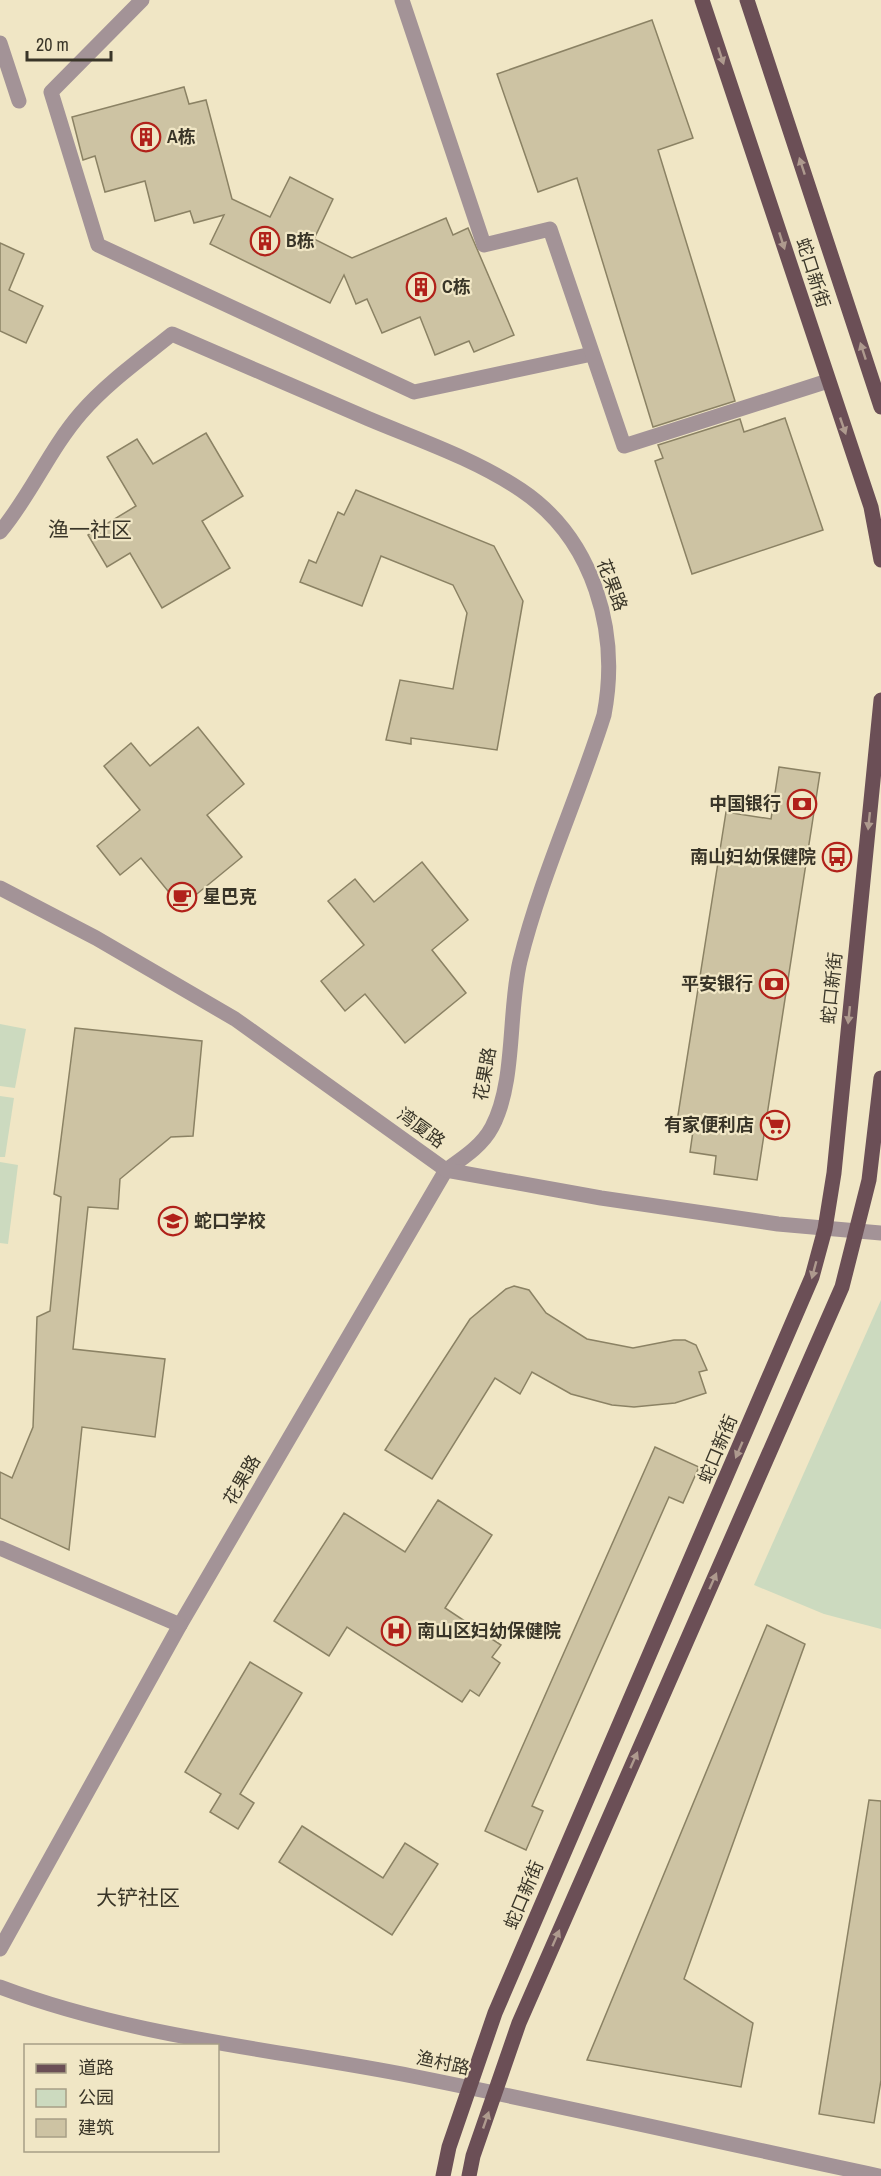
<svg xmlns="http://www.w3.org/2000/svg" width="881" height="2176" font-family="'Archivo Narrow','Noto Sans SC',sans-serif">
	<rect width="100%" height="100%" fill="#f0e6c5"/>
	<!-- green -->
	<g fill="#ccdabf">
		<path d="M0,1024l26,5 -11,59 -15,-2z"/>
		<path d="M0,1096l14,2 -9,59h-5z"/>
		<path d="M0,1162l18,3 -10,79 -8,-1z"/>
		<path d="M881,1300v329l-57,-15 -70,-29z"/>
	</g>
	<!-- building -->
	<g fill="#cdc3a3" stroke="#8b8264" stroke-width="1.5">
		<path d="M652,20l41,118 -35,12 77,251 -82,26 -76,-249 -39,14 -41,-118z"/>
		<path d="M184,87l5,17 17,-4 26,99 38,18 20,-40 43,22 -19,40 38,19 94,-40 7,17 15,-7 46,107 -40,17 -5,-11 -34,14 -15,-38 -38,16 -15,-34 -11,5 -12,-29 -14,28 -120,-59 14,-29 -30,8 -4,-12 -35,10 -10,-40 -40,11 -10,-36 -12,4 -11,-43z"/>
		<path d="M0,243l24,11 -15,36 34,16 -17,37 -26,-12z"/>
		<path d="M785,418l38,112 -131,44 -37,-113 8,-3 -5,-13 82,-26 4,13z"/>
		<path d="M206,433l37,63 -41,25 28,47 -68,40 -32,-55 -23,14 -19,-32 48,-29 -29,-49 30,-18 16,25z"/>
		<path d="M356,490l138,56 29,55 -26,149 -86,-12v6l-25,-4 14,-60 53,9 14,-76 -14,-28 -72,-29 -19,50 -62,-24 9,-22 7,3 22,-51 6,3z"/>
		<path d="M198,727l46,57 -37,31 35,42 -61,50 -40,-49 -21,17 -23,-29 43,-36 -36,-44 27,-23 19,23z"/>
		<path d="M779,767l41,6 -63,407 -43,-6 2,-18 -26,-4 3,-21 -17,-3 50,-316 45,7z"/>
		<path d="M422,862l46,58 -36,30 34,43 -61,50 -40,-49 -20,17 -24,-30 43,-36 -36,-44 27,-22 19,23z"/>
		<path d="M75,1028l127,13 -9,95 -22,1 -51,42 -2,30 -30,-2 -15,142 92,10 -10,78 -73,-10 -13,123 -69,-32v-46l12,6 21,-51 4,-110 13,-6 11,-114 -7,-3z"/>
		<path d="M514,1286l15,4 17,23 41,26 46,9 41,-8h11l11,5 11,25 -8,2 7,21 -31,10 -41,4 -22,-2 -41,-11 -39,-22 -12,22 -25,-16 -63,101 -47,-29 85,-131 36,-30z"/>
		<path d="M655,1447l44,20 -16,36 -14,-6 -137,309 11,5 -17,39 -41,-19z"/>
		<path d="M438,1500l54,35 -47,73 56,37 -9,12 8,6 -21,33 -9,-6 -8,12 -115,-75 -18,29 -55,-35 70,-108 61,39z"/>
		<path d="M767,1625l38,19 -121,335 69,44 -12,64 -154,-27z"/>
		<path d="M250,1662l52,31 -62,101 14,9 -16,26 -28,-17 11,-18 -36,-22z"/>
		<path d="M869,1800l12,1v279l-7,43 -55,-9z"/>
		<path d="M302,1826l81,52 22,-35 33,21 -46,71 -113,-73z"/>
	</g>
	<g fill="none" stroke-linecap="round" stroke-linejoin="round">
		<!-- minor -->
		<g stroke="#a39397" stroke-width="15">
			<path d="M142,0l-91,92 47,153 316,147 178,-38"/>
			<path d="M402,0l82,245 66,-16 74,217 204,-65"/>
			<path d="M0,43l19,58"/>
			<path d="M0,532c31,-37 49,-82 81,-119 26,-30 60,-54 91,-79 66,28 131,57 197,85 50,21 106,40 152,71 73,49 99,142 83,225 -26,83 -63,161 -84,246 -12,50 -4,121 -28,166 -10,19 -29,31 -46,43l-266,455 -180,324"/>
			<path d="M0,888l96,50 139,81 211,151 155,28 177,26 103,9"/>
			<path d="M0,1548l180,77"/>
			<path d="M0,1987c132,50 274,62 412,89 156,31 311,67 467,100"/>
		</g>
		<!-- major -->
		<g stroke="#6b4f56" stroke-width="15">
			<path d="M702,0l169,507 10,53"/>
			<path d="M747,0l134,407"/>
			<path d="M443,2176l6,-29 46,-134 317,-736 13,-48 9,-56 47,-473"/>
			<path d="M469,2176l4,-20 46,-133 323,-736 27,-107 12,-102"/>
		</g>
	</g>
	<!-- one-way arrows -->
	<defs><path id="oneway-solid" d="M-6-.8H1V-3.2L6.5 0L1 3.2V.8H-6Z" transform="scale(1.5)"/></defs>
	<g fill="#ae9a8e">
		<use href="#oneway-solid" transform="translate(721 56) rotate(72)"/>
		<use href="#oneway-solid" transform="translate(802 166) rotate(-108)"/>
		<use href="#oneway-solid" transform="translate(782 241) rotate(72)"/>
		<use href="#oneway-solid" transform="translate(863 351) rotate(-108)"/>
		<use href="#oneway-solid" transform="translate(843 426) rotate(71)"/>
		<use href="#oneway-solid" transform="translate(869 821) rotate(96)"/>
		<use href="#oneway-solid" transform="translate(849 1015) rotate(96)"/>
		<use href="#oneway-solid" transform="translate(814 1270) rotate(105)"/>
		<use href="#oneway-solid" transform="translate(739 1450) rotate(113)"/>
		<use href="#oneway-solid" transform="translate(713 1581) rotate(-66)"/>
		<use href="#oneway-solid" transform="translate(634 1760) rotate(-66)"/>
		<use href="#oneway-solid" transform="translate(556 1938) rotate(-66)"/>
		<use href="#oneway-solid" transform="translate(486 2120) rotate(-71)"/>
	</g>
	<!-- icons -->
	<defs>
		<g id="building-ring" transform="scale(1.5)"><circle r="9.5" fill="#f0e6c5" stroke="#b1211a" stroke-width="1.5"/><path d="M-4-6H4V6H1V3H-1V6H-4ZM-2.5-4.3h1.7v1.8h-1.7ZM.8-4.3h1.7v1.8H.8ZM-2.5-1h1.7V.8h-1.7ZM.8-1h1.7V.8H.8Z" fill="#b1211a"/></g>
		<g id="bank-ring" transform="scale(1.5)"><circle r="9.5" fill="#f0e6c5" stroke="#b1211a" stroke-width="1.5"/><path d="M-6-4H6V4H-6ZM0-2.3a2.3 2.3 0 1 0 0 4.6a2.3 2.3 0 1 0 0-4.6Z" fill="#b1211a"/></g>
		<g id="bus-ring" transform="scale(1.5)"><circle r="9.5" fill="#f0e6c5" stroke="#b1211a" stroke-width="1.5"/><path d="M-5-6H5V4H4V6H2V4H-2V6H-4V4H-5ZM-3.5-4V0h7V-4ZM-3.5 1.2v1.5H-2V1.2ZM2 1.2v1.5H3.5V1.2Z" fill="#b1211a"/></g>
		<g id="cafe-ring" transform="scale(1.5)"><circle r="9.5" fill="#f0e6c5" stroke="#b1211a" stroke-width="1.5"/><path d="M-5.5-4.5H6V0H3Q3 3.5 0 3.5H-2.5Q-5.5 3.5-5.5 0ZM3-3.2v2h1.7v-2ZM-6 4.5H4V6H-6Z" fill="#b1211a"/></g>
		<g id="supermarket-ring" transform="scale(1.5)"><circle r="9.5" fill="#f0e6c5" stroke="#b1211a" stroke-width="1.5"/><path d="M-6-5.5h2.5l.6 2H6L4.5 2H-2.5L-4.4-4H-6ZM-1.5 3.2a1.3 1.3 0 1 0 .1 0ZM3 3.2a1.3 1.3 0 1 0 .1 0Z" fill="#b1211a"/></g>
		<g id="school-ring" transform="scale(1.5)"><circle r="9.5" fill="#f0e6c5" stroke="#b1211a" stroke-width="1.5"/><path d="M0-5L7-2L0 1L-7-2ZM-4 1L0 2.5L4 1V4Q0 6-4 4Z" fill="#b1211a"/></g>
		<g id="hospital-ring" transform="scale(1.5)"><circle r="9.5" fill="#f0e6c5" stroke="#b1211a" stroke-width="1.5"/><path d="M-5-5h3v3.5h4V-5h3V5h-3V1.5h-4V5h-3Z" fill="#b1211a"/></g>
	</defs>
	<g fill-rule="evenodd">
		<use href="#building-ring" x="146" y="137"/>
		<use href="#building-ring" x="265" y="241"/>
		<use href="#building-ring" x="421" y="287"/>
		<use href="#bank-ring" x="802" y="804"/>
		<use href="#bus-ring" x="837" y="857"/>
		<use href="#cafe-ring" x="182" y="897"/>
		<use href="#bank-ring" x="774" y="984"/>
		<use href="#supermarket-ring" x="775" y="1125"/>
		<use href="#school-ring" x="173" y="1221"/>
		<use href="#hospital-ring" x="396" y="1631"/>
	</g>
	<g text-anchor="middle" stroke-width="4.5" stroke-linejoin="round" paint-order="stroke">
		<!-- poi labels -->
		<g font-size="18" font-weight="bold" fill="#393528" stroke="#f0e6c5" text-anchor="start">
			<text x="167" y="143">A栋</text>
			<text x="286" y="247">B栋</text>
			<text x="442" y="293">C栋</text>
			<text x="781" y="810" text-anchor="end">中国银行</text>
			<text x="816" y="863" text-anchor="end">南山妇幼保健院</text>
			<text x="203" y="903">星巴克</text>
			<text x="753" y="990" text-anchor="end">平安银行</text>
			<text x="754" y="1131" text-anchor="end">有家便利店</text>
			<text x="194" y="1227">蛇口学校</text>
			<text x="417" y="1637">南山区妇幼保健院</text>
		</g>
		<!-- street labels -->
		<g font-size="18" fill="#393528" stroke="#f0e6c5">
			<text transform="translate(813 273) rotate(72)" y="6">蛇口新街</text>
			<text transform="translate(612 585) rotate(69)" y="6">花果路</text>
			<text transform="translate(832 988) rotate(-84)" y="6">蛇口新街</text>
			<text transform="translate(485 1074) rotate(-80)" y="6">花果路</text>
			<text transform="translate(421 1128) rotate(36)" y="6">湾厦路</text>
			<text transform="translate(718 1449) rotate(-67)" y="6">蛇口新街</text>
			<text transform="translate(242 1480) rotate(-60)" y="6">花果路</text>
			<text transform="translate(524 1895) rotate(-67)" y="6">蛇口新街</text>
			<text transform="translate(443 2063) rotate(12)" y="6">渔村路</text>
		</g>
		<!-- quarter labels -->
		<g font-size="21" fill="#393528" stroke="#f0e6c5">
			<text x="90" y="537">渔一社区</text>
			<text x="138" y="1905">大铲社区</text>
		</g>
	</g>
	<!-- legend -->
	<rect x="24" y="2044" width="195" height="108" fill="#f0e6c5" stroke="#a79f86" stroke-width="1.5"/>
	<rect x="36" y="2064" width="30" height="9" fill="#6b4f56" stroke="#a79f86" stroke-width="1.5"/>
	<text x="78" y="2074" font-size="18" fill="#393528">道路</text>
	<rect x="36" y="2089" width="30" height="18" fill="#ccdabf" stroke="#a79f86" stroke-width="1.5"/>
	<text x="78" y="2104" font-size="18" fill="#393528">公园</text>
	<rect x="36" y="2119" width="30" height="18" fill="#cdc3a3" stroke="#a79f86" stroke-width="1.5"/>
	<text x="78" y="2134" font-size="18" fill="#393528">建筑</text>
	<!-- scale -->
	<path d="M27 51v9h84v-9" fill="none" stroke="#393528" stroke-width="3"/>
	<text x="36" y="51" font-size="18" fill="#393528" stroke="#f0e6c5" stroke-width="4.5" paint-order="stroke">20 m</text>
</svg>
